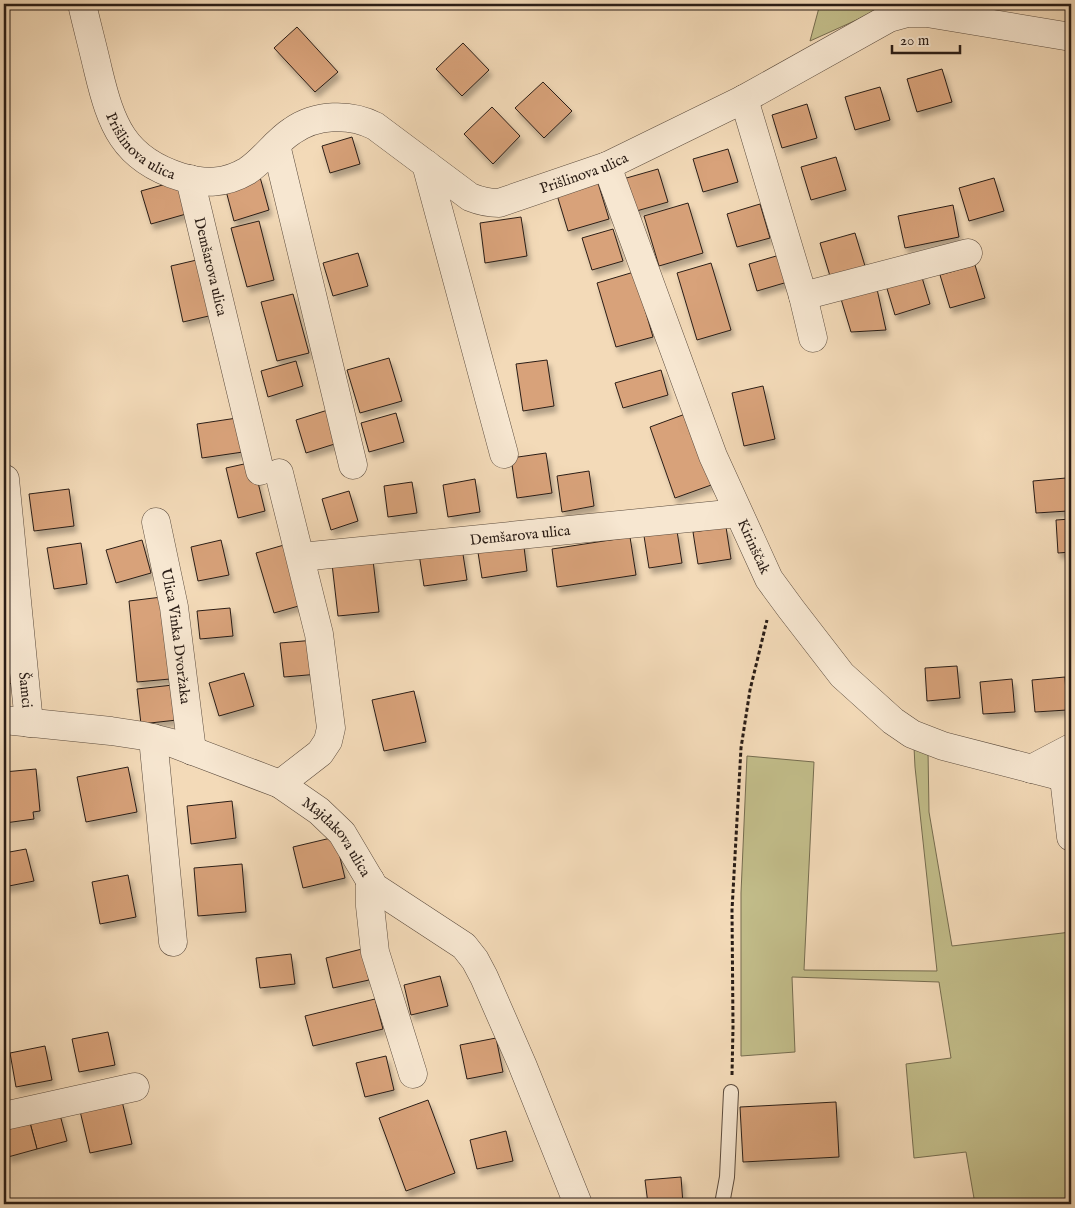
<svg xmlns="http://www.w3.org/2000/svg" width="1075" height="1208" font-family="'IM FELL English',serif">
	<defs>
		<filter id="shadow"><feDropShadow dx="3" dy="5.5" stdDeviation="2.5" flood-color="#0004"/></filter>
	</defs>
	<rect width="100%" height="100%" fill="#f3dab8"/>
	<filter id="stains"><feTurbulence type="fractalNoise" baseFrequency=".004" numOctaves="4"/><feColorMatrix values="0 0 0 0 .2 0 0 0 0 .09 0 0 0 0 .02 0 0 0 .5 -.17"/></filter>
	<radialGradient id="worn" r=".72"><stop offset=".6" stop-color="#630" stop-opacity="0"/><stop offset="1" stop-color="#630" stop-opacity=".3"/></radialGradient>
	<!-- green -->
	<g fill="#c2bd8a" stroke="#766d50">
		<path d="M820,4h72l-82,37z"/>
		<path d="M914,747l14,3 1,62 23,134 119,-14v267l-10,5h-86l-9,-52 -52,6 -8,-94 45,-6 -12,-76 -147,-5 3,75 -54,4v-163l6,-137 67,6 -10,208 133,1 -22,-204z"/>
	</g>
	<!-- building -->
	<g fill="#d8a27a" stroke="#2a1d16" filter="url(#shadow)">
		<path d="M297,27l41,45 -23,20 -41,-44z"/>
		<path d="M463,43l26,27 -27,26 -26,-27z"/>
		<path d="M942,69l10,33 -35,10 -10,-33z"/>
		<path d="M543,82l29,29 -28,27 -29,-30z"/>
		<path d="M880,87l10,33 -35,10 -10,-33z"/>
		<path d="M807,104l10,34 -35,10 -10,-33z"/>
		<path d="M492,107l28,29 -27,28 -29,-30z"/>
		<path d="M352,137l8,27 -30,9 -8,-27z"/>
		<path d="M728,149l10,33 -35,10 -10,-33z"/>
		<path d="M836,157l10,33 -35,10 -10,-33z"/>
		<path d="M658,169l10,33 -35,10 -10,-33z"/>
		<path d="M260,177l9,33 -35,11 -9,-34z"/>
		<path d="M994,178l10,33 -35,10 -10,-33z"/>
		<path d="M177,181l9,33 -35,10 -10,-33z"/>
		<path d="M598,183l11,36 -41,12 -11,-36z"/>
		<path d="M688,203l15,50 -44,13 -15,-50z"/>
		<path d="M760,204l10,34 -33,9 -10,-33z"/>
		<path d="M953,205l6,32 -54,11 -7,-32z"/>
		<path d="M521,217l6,39 -42,7 -5,-40z"/>
		<path d="M259,221l15,59 -27,7 -16,-59z"/>
		<path d="M613,229l10,32 -31,9 -10,-32z"/>
		<path d="M855,233l10,33 -35,10 -10,-33z"/>
		<path d="M358,253l10,33 -35,10 -10,-33z"/>
		<path d="M783,254l8,27 -34,10 -8,-27z"/>
		<path d="M201,259l12,56 -30,7 -12,-56z"/>
		<path d="M711,263l20,67 -34,10 -20,-67z"/>
		<path d="M975,265l10,33 -35,10 -10,-33z"/>
		<path d="M920,271l10,33 -35,11 -10,-33z"/>
		<path d="M634,272l19,65 -37,10 -19,-64z"/>
		<path d="M877,289l9,41 -35,2 -10,-33z"/>
		<path d="M293,294l16,59 -32,8 -16,-59z"/>
		<path d="M389,358l13,43 -42,12 -13,-43z"/>
		<path d="M547,360l7,46 -31,5 -7,-47z"/>
		<path d="M296,361l7,25 -35,11 -7,-26z"/>
		<path d="M661,370l7,25 -45,13 -8,-25z"/>
		<path d="M763,386l12,53 -31,7 -12,-53z"/>
		<path d="M331,409l10,33 -35,11 -10,-33z"/>
		<path d="M396,413l8,29 -35,10 -8,-29z"/>
		<path d="M688,413l26,71 -39,14 -25,-71z"/>
		<path d="M237,418l6,34 -41,6 -5,-34z"/>
		<path d="M546,453l6,40 -35,5 -6,-40z"/>
		<path d="M253,462l12,49 -27,7 -12,-50z"/>
		<path d="M589,471l5,35 -32,6 -5,-36z"/>
		<path d="M1066,478l2,33 -32,2 -3,-32z"/>
		<path d="M475,479l5,33 -32,5 -5,-32z"/>
		<path d="M412,482l5,31 -29,4 -4,-31z"/>
		<path d="M69,489l5,37 -40,5 -5,-37z"/>
		<path d="M349,491l9,30 -27,9 -9,-31z"/>
		<path d="M1071,519v33l-13,1 -2,-33z"/>
		<path d="M726,527l5,32 -33,5 -5,-32z"/>
		<path d="M677,531l5,32 -33,5 -5,-32z"/>
		<path d="M630,537l6,38 -79,12 -5,-38z"/>
		<path d="M523,539l4,32 -45,7 -5,-32z"/>
		<path d="M142,540l9,33 -35,10 -10,-33z"/>
		<path d="M221,540l8,35 -31,6 -7,-34z"/>
		<path d="M81,543l6,41 -33,5 -7,-41z"/>
		<path d="M291,543l18,60 -35,10 -18,-60z"/>
		<path d="M462,548l5,32 -43,6 -5,-32z"/>
		<path d="M373,560l6,52 -41,4 -6,-52z"/>
		<path d="M162,597l8,82 -33,3 -8,-81z"/>
		<path d="M230,608l3,28 -33,3 -3,-28z"/>
		<path d="M315,640l4,34 -35,3 -4,-34z"/>
		<path d="M15,655l3,28 -14,1v-28z"/>
		<path d="M957,666l3,32 -33,3 -2,-33z"/>
		<path d="M244,673l10,33 -35,10 -10,-33z"/>
		<path d="M1065,677l2,33 -32,2 -3,-32z"/>
		<path d="M1012,679l3,33 -32,2 -3,-32z"/>
		<path d="M173,685l4,35 -36,4 -4,-35z"/>
		<path d="M414,691l12,51 -42,9 -12,-51z"/>
		<path d="M128,767l9,45 -51,10 -9,-45z"/>
		<path d="M36,769l4,42 -7,1 1,7 -29,4 -1,-51z"/>
		<path d="M232,801l4,37 -45,6 -4,-38z"/>
		<path d="M335,837l10,41 -42,10 -10,-41z"/>
		<path d="M26,849l8,32 -30,6v-34z"/>
		<path d="M242,864l4,48 -48,4 -4,-48z"/>
		<path d="M128,875l8,42 -36,7 -8,-42z"/>
		<path d="M362,949l7,31 -36,8 -7,-30z"/>
		<path d="M291,954l4,30 -35,4 -4,-30z"/>
		<path d="M440,976l8,30 -37,9 -7,-30z"/>
		<path d="M375,999l8,30 -70,17 -8,-30z"/>
		<path d="M108,1032l7,33 -36,7 -7,-33z"/>
		<path d="M496,1038l7,34 -36,7 -7,-34z"/>
		<path d="M45,1046l7,34 -36,7 -6,-34z"/>
		<path d="M386,1056l8,34 -29,7 -9,-34z"/>
		<path d="M428,1100l27,73 -49,18 -27,-73z"/>
		<path d="M122,1101l10,43 -42,9 -10,-42z"/>
		<path d="M836,1102l3,55 -96,5 -3,-55z"/>
		<path d="M59,1111l8,30 -30,8 -8,-30z"/>
		<path d="M29,1119l8,30 -29,8 -4,-15v-16z"/>
		<path d="M506,1131l7,30 -36,8 -7,-29z"/>
		<path d="M681,1177l2,27h-35l-3,-24z"/>
	</g>
	<g fill="none" stroke-linecap="round" stroke-linejoin="round">
		<!-- lane casing -->
		<g stroke="#5c4c3e" stroke-width="16">
			<path id="lane" d="M722,1204l5,-27 4,-85"/>
		</g>
		<!-- street casing -->
		<g stroke="#5c4c3e" stroke-width="29">
			<g id="street">
				<path id="s1" d="M82,4c5,22 11,44 16,66 13,54 25,89 83,107 24,7 44,7 66,-6 17,-11 28,-29 45,-40 24,-17 58,-18 83,-5l95,71c10,4 18,6 29,6l108,-37 137,-67 145,-81 18,-5h20l144,24"/>
				<path d="M744,99l59,197 10,42"/>
				<path d="M276,145l77,320"/>
				<path d="M426,164l78,290"/>
				<path id="s2" d="M607,166l106,290 56,123 22,30 51,66 51,46 19,13 31,12 128,33"/>
				<path id="s3" d="M190,179l70,292"/>
				<path d="M803,296l165,-43"/>
				<path d="M279,473l40,161 12,94 -3,13 -8,12 -40,31"/>
				<path id="s4" d="M5,479l24,244"/>
				<path id="s5" d="M156,522l18,85 18,144"/>
				<path id="s6" d="M301,557l437,-44"/>
				<path id="s7" d="M4,720l107,11 33,5 28,7 108,41 39,27 23,22 32,54 90,59 11,14 9,17 38,87 56,140"/>
				<path d="M153,738l20,204"/>
				<path d="M1031,769l40,-21"/>
				<path d="M1064,778l7,59"/>
				<path d="M370,880v26l5,46 38,122"/>
				<path d="M4,1116l131,-29"/>
			</g>
		</g>
		<!-- path -->
		<path stroke="#2a1d16" stroke-width="3" stroke-dasharray="4 2.5" stroke-linecap="butt" d="M732,1075l1,-48 -1,-117 9,-162 9,-58 17,-70"/>
		<!-- lane -->
		<use href="#lane" stroke="#f7e7d1" stroke-width="14"/>
		<!-- street -->
		<use href="#street" stroke="#f7e7d1" stroke-width="28"/>
	</g>
	<g text-anchor="middle" stroke-width="4.5" stroke-linejoin="round" paint-order="stroke">
		<!-- street labels -->
		<g font-size="15" fill="#2a1d16" stroke="#f7e7d1">
			<text dy="5" stroke="none"><textPath href="#s1" startOffset="159">Prišlinova ulica</textPath></text>
			<text dy="5" stroke="none"><textPath href="#s1" startOffset="666">Prišlinova ulica</textPath></text>
			<text dy="5" stroke="none"><textPath href="#s3" startOffset="90">Demšarova ulica</textPath></text>
			<text dy="5" stroke="none"><textPath href="#s6" startOffset="220">Demšarova ulica</textPath></text>
			<text dy="5" stroke="none"><textPath href="#s2" startOffset="408">Kirinščak</textPath></text>
			<text dy="5" stroke="none"><textPath href="#s5" startOffset="116">Ulica Vinka Dvoržaka</textPath></text>
			<text dy="5" stroke="none"><textPath href="#s4" startOffset="212">Šamci</textPath></text>
			<text dy="5" stroke="none"><textPath href="#s7" startOffset="364">Majdakova ulica</textPath></text>
		</g>
	</g>
	<!-- margin -->
	<rect width="1075" height="1208" fill="none" stroke="#f3dab8" stroke-width="20"/>
	<rect x="5" y="5" width="1065" height="1198" fill="none" stroke="#2a1d16" stroke-width="2.5"/>
	<rect x="10" y="10" width="1055" height="1188" fill="none" stroke="#2a1d16"/>
	<!-- scale -->
	<path d="M892 45v8h68v-8" fill="none" stroke="#2a1d16" stroke-width="2.5"/>
	<text x="900" y="45" font-size="15" fill="#2a1d16" stroke="#f7e7d1" stroke-width="4" paint-order="stroke">20 m</text>
	<rect width="100%" height="100%" filter="url(#stains)"/>
	<rect width="100%" height="100%" fill="url(#worn)"/>
</svg>
